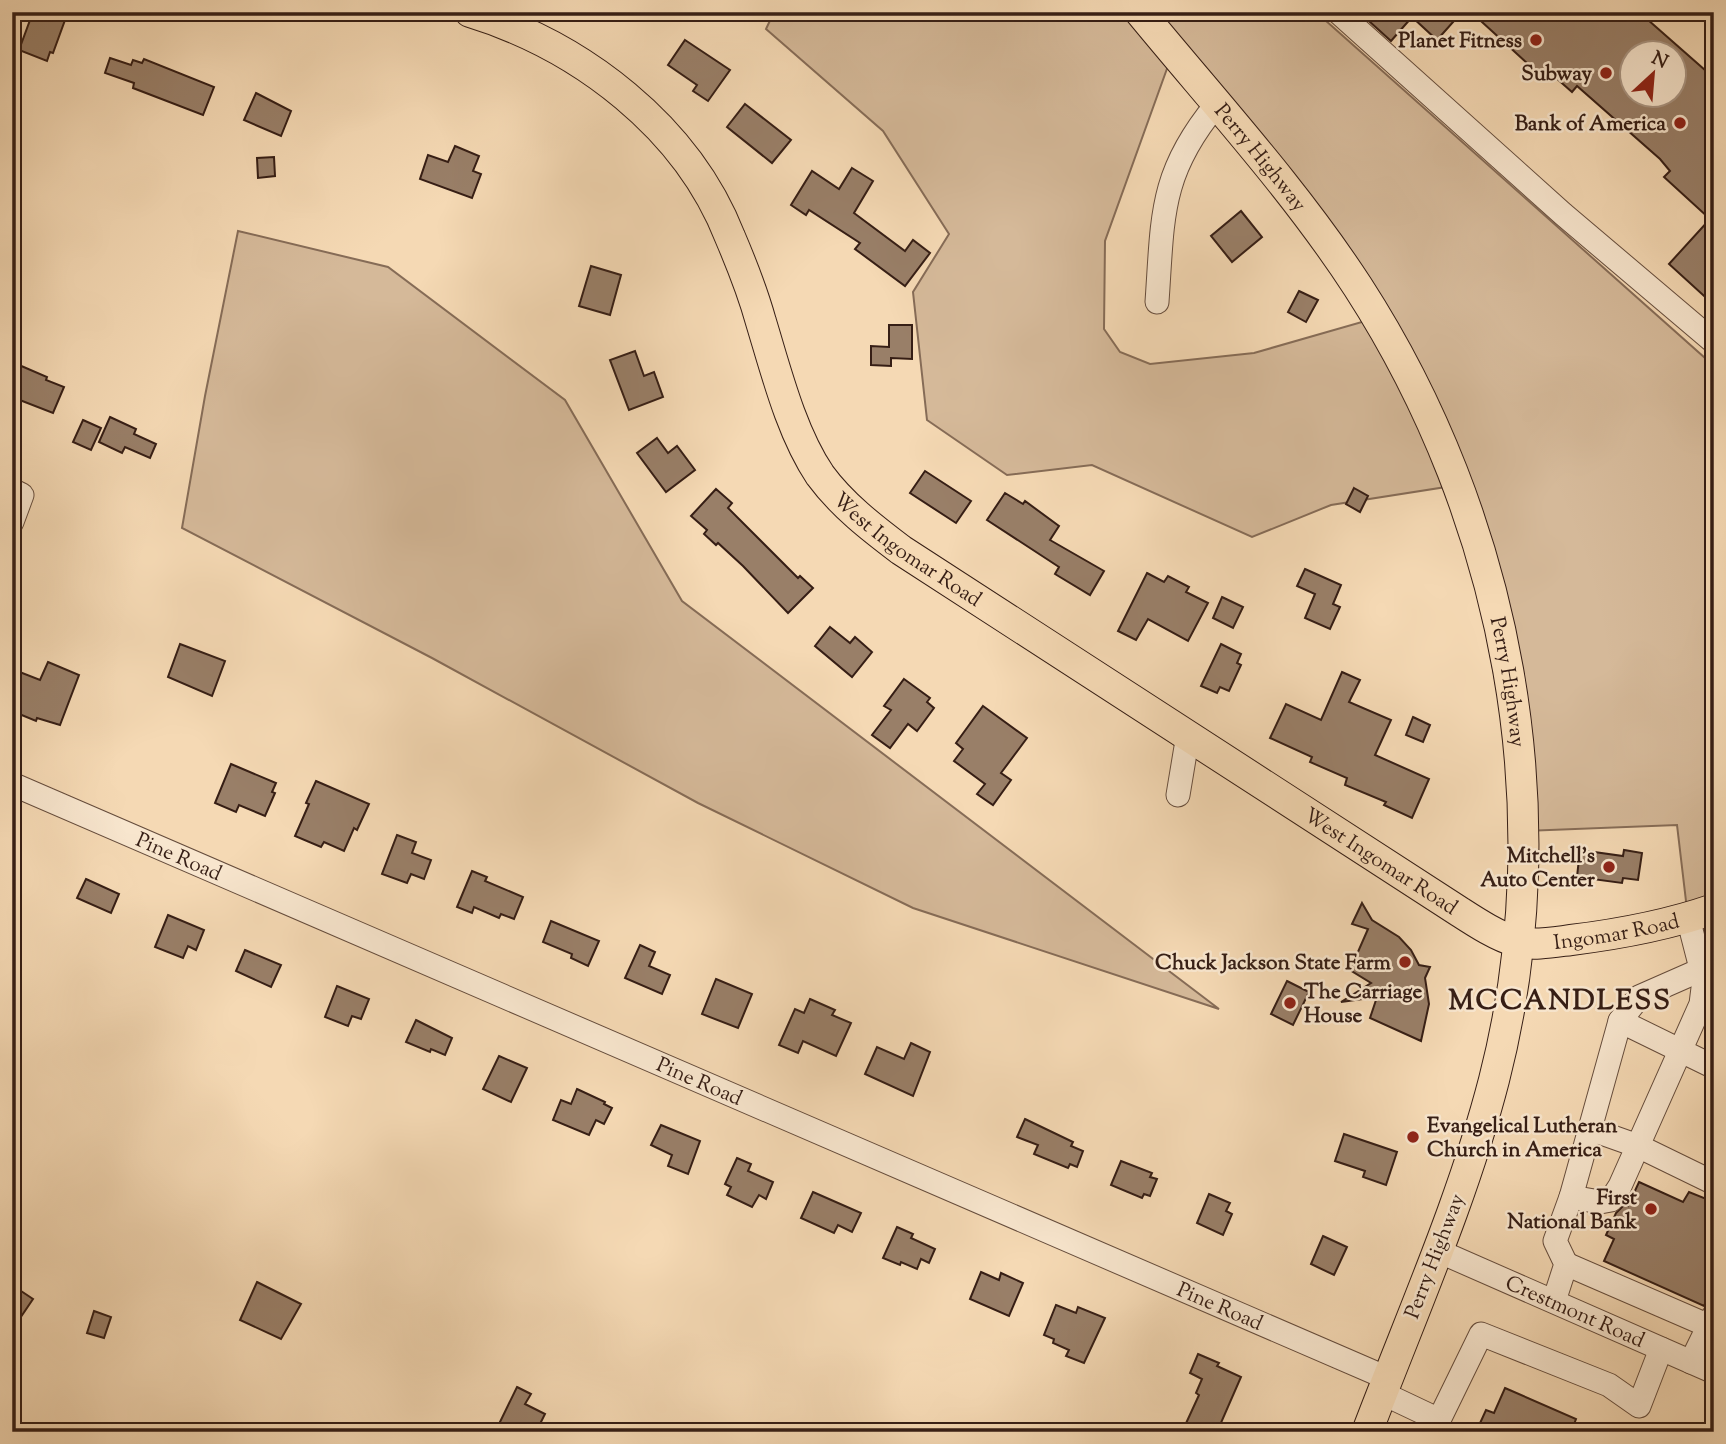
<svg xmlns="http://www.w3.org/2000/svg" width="1726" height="1444" font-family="'Sorts Mill Goudy',serif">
	<rect width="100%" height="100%" fill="#f5d9b4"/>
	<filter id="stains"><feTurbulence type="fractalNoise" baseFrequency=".00286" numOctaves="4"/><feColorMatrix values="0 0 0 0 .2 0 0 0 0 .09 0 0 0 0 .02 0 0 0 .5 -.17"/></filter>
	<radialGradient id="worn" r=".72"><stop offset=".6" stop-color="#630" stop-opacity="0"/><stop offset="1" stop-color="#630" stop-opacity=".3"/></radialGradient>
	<!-- green -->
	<g fill="#d5b999" stroke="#866c57" stroke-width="2" fill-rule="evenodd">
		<path d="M774,12h542l398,354v543l-26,9 -11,-93 -154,6 -64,-346 -128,20 -79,32 -160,-72 -85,10 -80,-55 -14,-128 36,-58 -66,-103 -117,-102zM1173,52l203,266 -122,35 -104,11 -30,-12 -16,-23 1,-88z"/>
		<path d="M238,231l150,36 177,133 117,201 537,408 -306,-101 -215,-105 -266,-145 -250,-130 23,-132z"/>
	</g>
	<!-- building -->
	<g fill="#997f68" stroke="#361e15" stroke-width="2" fill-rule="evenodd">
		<path d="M33,12h12l20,8 -12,33 -3,-1 -3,9 -28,-11z"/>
		<path d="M1359,12h103l-25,28 -25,-23 -21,24z"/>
		<path d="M1471,12h168l75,66v227l-45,-41 41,-45 -46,-42 6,-6 -10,-12 -83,-73 -5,6 -26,-23 -6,6zM1632,52h42v42h-42z"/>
		<path d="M685,40l45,30 -22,31 -15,-10 4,-6 -29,-20z"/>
		<path d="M110,58l21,7 2,-5 9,3 2,-4 70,28 -11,28 -70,-27 1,-5 -29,-10z"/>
		<path d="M256,93l35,18 -10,25 -37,-16z"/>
		<path d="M745,104l46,36 -19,23 -45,-36z"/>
		<path d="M455,146l24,10 -6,15 8,3 -9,24 -52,-19 8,-24 20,7z"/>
		<path d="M274,157l1,19 -17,2 -1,-20z"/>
		<path d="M852,168l21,13 -19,32 51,38 8,-11 17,13 -25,33 -50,-37 5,-6 -51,-33 -3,5 -15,-10 21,-34 27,18z"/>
		<path d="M1241,211l21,26 -30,25 -21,-26z"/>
		<path d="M591,266l30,9 -11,40 -31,-9z"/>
		<path d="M1299,291l19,9 -12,22 -18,-10z"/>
		<path d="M889,325h23v34l-21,-1v8l-20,-1v-19l18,1z"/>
		<path d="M635,351l9,25 10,-4 9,25 -34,13 -19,-50z"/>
		<path d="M19,365l28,12 -1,3 18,7 -11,26 -41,-16v-30l5,2z"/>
		<path d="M110,417l26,12 -2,5 22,10 -6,14 -25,-11 -3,6 -23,-11z"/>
		<path d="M83,420l18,8 -10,22 -18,-8z"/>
		<path d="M657,438l11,15 9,-7 18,24 -29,22 -29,-39z"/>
		<path d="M925,471l46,30 -15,22 -46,-30z"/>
		<path d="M1354,488l14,8 -8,16 -14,-8z"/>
		<path d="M716,489l16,14 -4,5 70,70 2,-2 13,12 -25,25 -45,-47 -25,-23 -2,2 -12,-11 3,-4 -16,-14z"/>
		<path d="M1005,493l18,11 2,-3 34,25 -9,14 54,31 -14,24 -35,-21 4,-7 -72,-47z"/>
		<path d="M1305,569l36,16 -8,19 7,3 -10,22 -25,-11 10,-24 -18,-8z"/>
		<path d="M1147,573l17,9 4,-6 21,11 -3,5 22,11 -20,38 -40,-22 -12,21 -18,-9z"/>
		<path d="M1222,597l21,10 -10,21 -20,-10z"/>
		<path d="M830,627l20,16 5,-6 17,15 -20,25 -37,-31z"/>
		<path d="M180,644l45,17 -13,35 -44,-19z"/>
		<path d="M1221,644l20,10 -4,9 4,2 -12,26 -9,-4 -3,6 -16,-7z"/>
		<path d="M48,662l31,13 -19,50 -23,-7 -1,3 -24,-10v-42l28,11z"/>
		<path d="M1342,672l18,8 -11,22 42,18 -16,35 54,24 -17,39 -28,-13 2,-3 -41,-17 2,-7 -37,-16 2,-5 -42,-19 16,-34 35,16z"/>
		<path d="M904,679l26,19 -3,4 7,6 -17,23 -9,-7 -18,24 -18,-13 19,-25 -7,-4z"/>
		<path d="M983,706l44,32 -26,35 10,7 -18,25 -16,-11 8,-10 -31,-23 9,-12 -7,-6z"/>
		<path d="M1413,717l17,8 -7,17 -17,-7z"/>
		<path d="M231,764l45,19 -4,9 3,1 -10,23 -26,-11 -3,7 -21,-9z"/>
		<path d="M316,781l53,23 -12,26 -3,-2 -10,23 -20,-9 -3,5 -26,-11 14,-32 -3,-1z"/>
		<path d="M397,835l19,7 -4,11 19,7 -7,19 -13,-5 -4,9 -25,-9z"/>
		<path d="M1580,850l43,6 1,-6 18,3 -4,27 -15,-2 -1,5 -45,-6z"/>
		<path d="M472,871l15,6 -2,4 38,16 -9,22 -13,-5 -2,4 -25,-11 -2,6 -15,-6z"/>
		<path d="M86,879l33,15 -8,19 -34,-15z"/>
		<path d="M1362,903l10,17 27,17 12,13 8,15 11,2 -5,11 4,26 -8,37 -51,-23 7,-21 -36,5 30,-19 -21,-13 18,-41 -16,-5z"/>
		<path d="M168,915l36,15 -8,20 -8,-4 -5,12 -28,-11z"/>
		<path d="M551,921l48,20 -11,25 -17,-8 1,-4 -29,-12z"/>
		<path d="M640,945l15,7 -6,14 21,9 -8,19 -37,-16z"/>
		<path d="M245,950l36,15 -10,22 -35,-16z"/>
		<path d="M716,979l36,15 -14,34 -36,-14z"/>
		<path d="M1287,981l22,11 -16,33 -22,-11z"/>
		<path d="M337,986l32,13 -8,20 -9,-3 -4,10 -23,-9z"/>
		<path d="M810,999l25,11 -3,5 19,8 -15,33 -33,-15 -5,12 -19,-8 16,-36 9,4z"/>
		<path d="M416,1020l36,18 -7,17 -14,-6 -1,3 -24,-10z"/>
		<path d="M911,1043l19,9 -17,44 -48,-22 12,-27 27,12z"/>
		<path d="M499,1056l28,12 -16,34 -28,-13z"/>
		<path d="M577,1089l28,13 -1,2 8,4 -8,16 -8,-4 -7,15 -36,-15 8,-20 10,4z"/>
		<path d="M1025,1119l48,23 -2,4 12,5 -6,16 -7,-3 -2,4 -34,-14 4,-9 -21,-8z"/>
		<path d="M661,1125l39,16 -12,33 -20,-8 4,-11 -21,-10z"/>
		<path d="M1344,1134l53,18 -11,33 -23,-8 2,-6 -30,-10z"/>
		<path d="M737,1158l14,6 -3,7 25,11 -7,17 -7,-4 -7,12 -25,-12 4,-8 -6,-3z"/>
		<path d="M1121,1161l31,12 -2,4 7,2 -7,17 -6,-2 -2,4 -31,-13z"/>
		<path d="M1639,1182l44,20 6,-10 20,8 -3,12 8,4v68l-10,22 -100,-45 10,-22 -8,-4 10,-22 9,-9 3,2z"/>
		<path d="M813,1192l48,21 -9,19 -14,-7 -4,8 -33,-15z"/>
		<path d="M1209,1194l21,9 -4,8 6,3 -9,21 -26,-12z"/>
		<path d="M897,1227l16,7 -2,4 24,11 -6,14 -8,-4 -4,10 -16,-7 -1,3 -17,-7z"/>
		<path d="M1323,1236l24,11 -13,28 -23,-11z"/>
		<path d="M981,1272l18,8 2,-7 22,10 -14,33 -39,-17z"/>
		<path d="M257,1282l44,22 -20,35 -41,-19z"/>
		<path d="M12,1285l21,14 -21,31z"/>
		<path d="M1056,1305l20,8 2,-6 27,11 -21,45 -18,-7 3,-6 -16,-7 1,-4 -10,-4z"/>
		<path d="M94,1311l17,6 -7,21 -17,-5z"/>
		<path d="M1198,1354l21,9 -2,3 24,11 -24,55h-35l17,-37 -3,-2 6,-14 -12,-6z"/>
		<path d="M517,1387l14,7 -6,10 20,10 -9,18h-27l-11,-6z"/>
		<path d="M1505,1388l71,31 -5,13h-95l10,-22 8,3z"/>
	</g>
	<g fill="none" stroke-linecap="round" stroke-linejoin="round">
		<!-- minor casing -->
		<g stroke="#664d3d" stroke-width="25">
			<g id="minor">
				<path d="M1338,12l225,202 151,128"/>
				<path d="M1157,302c6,-85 2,-128 59,-197"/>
				<path d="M12,490l10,5 -10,27"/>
				<path id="s1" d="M12,784l1375,594"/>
				<path d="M1178,795l10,-60"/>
				<path d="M1620,1021l94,46"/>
				<path d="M1590,1129l48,17 76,37"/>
				<path d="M1571,1197l29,5 11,-2 9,-14 81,-182 3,-24 -16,-62"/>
				<path id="s2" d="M1436,1250l278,122"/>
				<path d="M1566,1264l143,62"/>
				<path d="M1554,1301l12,-37 -11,-23 16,-44 49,-176 19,-24 75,-33"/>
				<path d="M1691,1362l23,-47"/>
				<path d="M1382,1393l57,27 42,-86 128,51 30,21 22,-57"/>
			</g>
		</g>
		<!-- major casing -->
		<g stroke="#361e15" stroke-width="32">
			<g id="major">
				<path id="s3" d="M470,12c111,34 217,115 260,225 12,28 23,56 31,85 15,49 30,110 59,153 22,30 52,53 81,75l559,362c17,11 37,24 57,30 17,4 38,0 54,-2 49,-6 97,-15 143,-31"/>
				<path id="s4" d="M1140,12c74,90 155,178 218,275 150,232 205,525 136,793 -31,120 -83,236 -127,352"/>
			</g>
		</g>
		<!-- minor -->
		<use href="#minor" stroke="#f8e6ce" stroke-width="23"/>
		<!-- major -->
		<use href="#major" stroke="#f5d9b4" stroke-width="30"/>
	</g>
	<!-- markers -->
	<g fill="#8f2418" stroke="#f8e6ce" stroke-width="2.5">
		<circle cx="1536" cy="40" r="7"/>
		<circle cx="1606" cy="73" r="7"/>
		<circle cx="1680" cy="123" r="7"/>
		<circle cx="1609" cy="867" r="7"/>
		<circle cx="1405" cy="962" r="7"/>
		<circle cx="1290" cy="1003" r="7"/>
		<circle cx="1413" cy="1137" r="7"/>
		<circle cx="1651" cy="1209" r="7"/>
	</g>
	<g text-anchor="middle" stroke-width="5" stroke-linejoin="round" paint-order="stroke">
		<!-- poi labels -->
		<g font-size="21" font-weight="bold" fill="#361e15" stroke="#f8e6ce" text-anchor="end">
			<text x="1522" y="47">Planet Fitness</text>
			<text x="1592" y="80">Subway</text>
			<text x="1666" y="130">Bank of America</text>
			<text x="1595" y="862">Mitchell's<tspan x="1595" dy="24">Auto Center</tspan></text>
			<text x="1391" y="969">Chuck Jackson State Farm</text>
			<text x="1304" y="998" text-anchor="start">The Carriage<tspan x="1304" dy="24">House</tspan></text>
			<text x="1427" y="1132" text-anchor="start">Evangelical Lutheran<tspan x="1427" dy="24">Church in America</tspan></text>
			<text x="1637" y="1204">First<tspan x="1637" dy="24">National Bank</tspan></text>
		</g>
		<!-- street labels -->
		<g font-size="21" fill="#361e15" stroke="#f8e6ce">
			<text dy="7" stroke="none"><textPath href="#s4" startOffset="189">Perry Highway</textPath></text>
			<text dy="7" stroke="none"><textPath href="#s3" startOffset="726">West Ingomar Road</textPath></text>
			<text dy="7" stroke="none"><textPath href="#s4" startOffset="777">Perry Highway</textPath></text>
			<text dy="7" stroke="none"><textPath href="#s1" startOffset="182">Pine Road</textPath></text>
			<text dy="7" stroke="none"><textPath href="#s3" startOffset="1293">West Ingomar Road</textPath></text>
			<text dy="7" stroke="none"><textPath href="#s3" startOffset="1552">Ingomar Road</textPath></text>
			<text dy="7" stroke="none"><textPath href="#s1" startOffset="749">Pine Road</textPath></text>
			<text transform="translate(1434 1256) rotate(-69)" y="7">Perry Highway</text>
			<text dy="7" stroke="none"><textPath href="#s1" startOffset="1316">Pine Road</textPath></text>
			<text dy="7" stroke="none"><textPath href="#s2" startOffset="152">Crestmont Road</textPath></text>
		</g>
		<!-- district labels -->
		<g font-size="28" font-weight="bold" letter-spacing="2" fill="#361e15" stroke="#f8e6ce">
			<text x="1560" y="1009">MCCANDLESS</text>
		</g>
	</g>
	<!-- margin -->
	<rect width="1726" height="1444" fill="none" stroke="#f5d9b4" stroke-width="42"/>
	<rect x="14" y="14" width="1698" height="1416" fill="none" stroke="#361e15" stroke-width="3.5"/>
	<rect x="21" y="21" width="1684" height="1402" fill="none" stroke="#361e15" stroke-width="2"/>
	<!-- north arrow -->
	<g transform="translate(1653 74) rotate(26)"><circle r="33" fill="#f8e6ce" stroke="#aa9684" stroke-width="2"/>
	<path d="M0-5L12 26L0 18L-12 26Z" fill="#8f2418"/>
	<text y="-10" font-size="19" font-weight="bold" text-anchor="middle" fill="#361e15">N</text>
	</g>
	<rect width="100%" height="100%" filter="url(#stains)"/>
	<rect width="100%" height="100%" fill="url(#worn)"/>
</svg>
